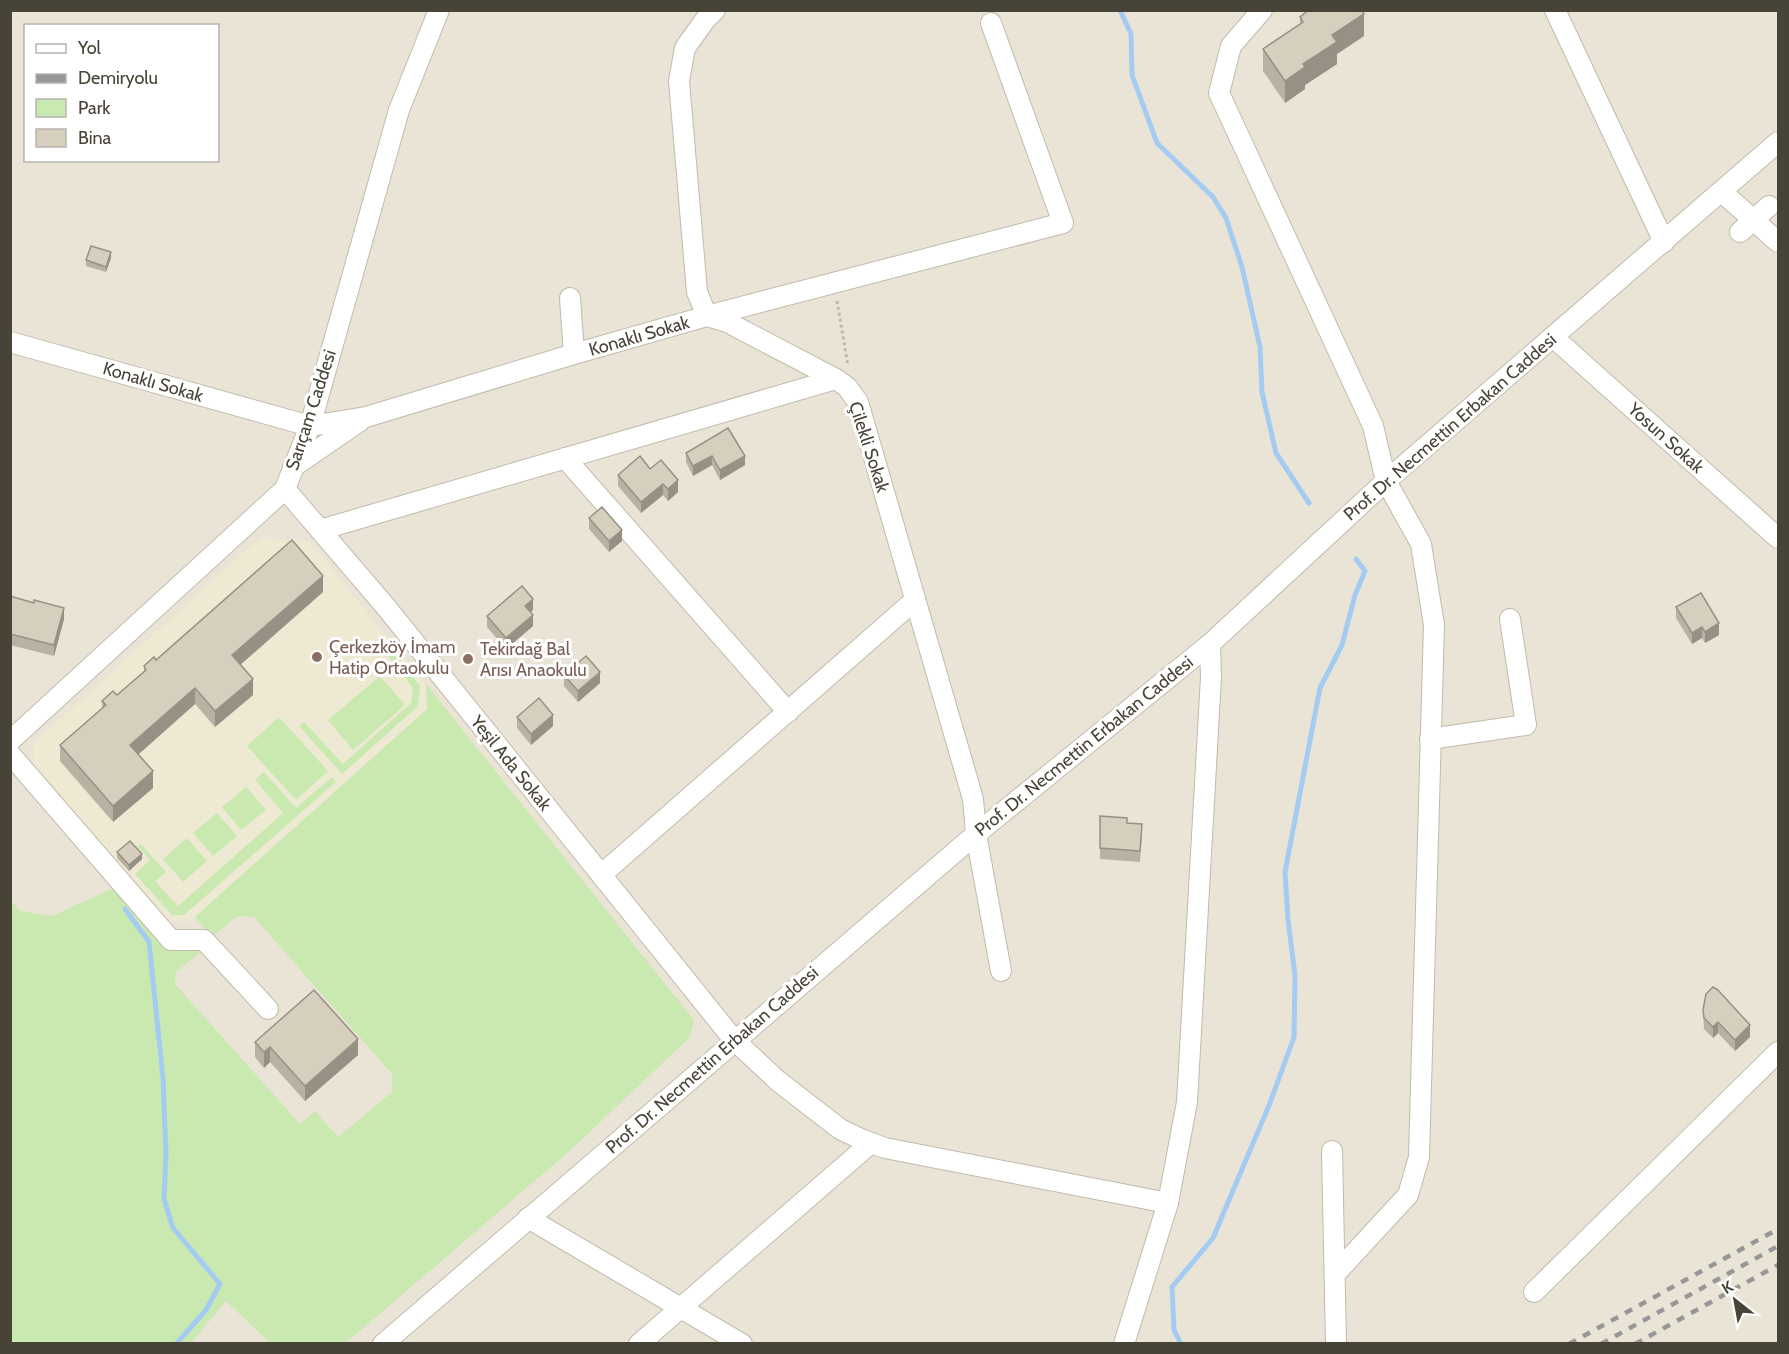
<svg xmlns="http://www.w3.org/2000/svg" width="1789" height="1354" font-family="Cabin,sans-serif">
	<rect width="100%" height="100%" fill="#f4f2e8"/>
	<!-- residential -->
	<path fill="#e9e4d6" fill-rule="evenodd" d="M10,11h1768v1332h-1767zM26,26h192v134h-192z"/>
	<!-- education -->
	<path fill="#eee9d2" d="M261,537l48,4 117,143 1,25 -237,213 -25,-2 -132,-157v-19z"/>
	<!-- green -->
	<g fill="#cae9b0">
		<path d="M393,652l27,34 -2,20 -76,68 -43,-48 5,-4 39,42 68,-61 2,-15 -25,-32z"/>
		<path d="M380,676l25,29 -52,45 -25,-30z"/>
		<path d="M426,684l268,336 -5,18 -115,109 -228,196h-76l-44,-42 -35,42h-180l-1,-444 10,12 32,5 60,-27 59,56 32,5 -27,22 -1,12 125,140 15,-13 23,26 54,-45v-18l-138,-157 -17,-1 -25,21 -17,-20 232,-208z"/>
		<path d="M279,717l49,54 -32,29 -49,-54z"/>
		<path d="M264,772l32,36 36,-31 4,5 -152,133h-12l-37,-41 15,-14 -12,-14 3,-2 25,28 -11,9 23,25 105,-93 -28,-33z"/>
		<path d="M246,787l20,23 -25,20 -19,-23z"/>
		<path d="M217,813l20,23 -24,20 -20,-23z"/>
		<path d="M187,838l20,23 -24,21 -20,-23z"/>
	</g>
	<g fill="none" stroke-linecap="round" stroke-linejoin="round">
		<!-- stream -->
		<g stroke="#a4cbf2" stroke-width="5">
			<path d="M1120,10l11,24 1,41 25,68 56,54 13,21 16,49 18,80 2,45 14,61 33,50"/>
			<path d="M125,909l24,33 14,136 3,77 -2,44 9,29 47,56 -14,26 -30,34"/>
			<path d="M1181,1344l-7,-14 -2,-43 41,-49 57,-135 24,-66 1,-62 -7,-55 -3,-48 35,-184 22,-43 13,-50 10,-24 -9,-12"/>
		</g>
		<!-- minor casing -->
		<g stroke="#c0bbab" stroke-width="22">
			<g id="minor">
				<path d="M1262,10l-31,36 -12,47 154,333 13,55 35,63 13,81 -15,532 -11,38 -72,78"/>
				<path d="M1555,10l109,232"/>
				<path d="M1722,192l56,50"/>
				<path d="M1740,232l29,-26"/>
				<path d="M570,298l4,56"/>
				<path d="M707,316l20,6 109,57 11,8 11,15 115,397 3,35 25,137"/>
				<path d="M707,316l-10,-24 -18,-211 6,-33 20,-28 10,-10"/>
				<path d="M1553,337l225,201"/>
				<path d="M10,342l300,84 56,-9 208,-63 133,-38 356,-93 -72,-200"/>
				<path d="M565,458l223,254"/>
				<path d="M293,467l67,-46"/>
				<path d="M285,489l101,118 348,433 44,41 62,48 23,11 22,8 283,55"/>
				<path d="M320,530l516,-151"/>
				<path d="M1430,739l96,-14 -16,-106"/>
				<path d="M10,741l275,-252 25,-63 89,-316 40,-100"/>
				<path d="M10,754l161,186h33l64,69"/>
				<path d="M601,875l314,-275"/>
				<path d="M1332,1151l4,193"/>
				<path d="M528,1218l214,126"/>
				<path d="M1534,1292l244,-240"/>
				<path d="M383,1344l593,-510 234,-190 176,-163 392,-339"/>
				<path d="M639,1344l232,-201"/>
				<path d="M1124,1344l44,-141 19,-101 24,-425 -1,-33"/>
			</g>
		</g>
		<!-- path -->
		<path stroke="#c2b89b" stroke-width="3" stroke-dasharray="3 3" stroke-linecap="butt" d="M837,301l11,65"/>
		<!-- minor -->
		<use href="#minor" stroke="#fff" stroke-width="20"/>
		<!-- rail -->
		<g stroke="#979797" stroke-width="4.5" stroke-dasharray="8 8" stroke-linecap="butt">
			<path d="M1569,1344l209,-115"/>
			<path d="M1601,1344l177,-98"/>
			<path d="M1635,1344l143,-79"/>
		</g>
	</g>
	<!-- wall -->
	<g fill="#b8b2a3">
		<path d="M1308,10h54l2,26 -27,18v10l-32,21v4l-20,14 -22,-32v-22l37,-24v-8z"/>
		<path d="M111,258l-5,14 -20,-6v-6z"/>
		<path d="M728,428l17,37 -25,15 -8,-15 -19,11 -7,-14v-9z"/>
		<path d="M650,469l28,23 -10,9 -5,-6 -22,18 -23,-27v-11z"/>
		<path d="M589,518l33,23 -13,11 -20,-23z"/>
		<path d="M323,592l-83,73 13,30 -38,32 -20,-23 -57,50 15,34 -40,34 -53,-61v-16l42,-37v-7l15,-6 27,-23v-6z"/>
		<path d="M10,596l54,23 -10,37 -44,-11z"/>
		<path d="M1676,607l43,28 -14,8 -3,-5 -10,6 -16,-26z"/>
		<path d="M533,610l-3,2 3,14 -27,23 -19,-22v-11z"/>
		<path d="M564,675l36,8 -22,19 -14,-16z"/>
		<path d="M517,717l36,9 -22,19 -14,-17z"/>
		<path d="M1100,816l27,7 15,12 -2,27 -40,-3z"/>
		<path d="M117,852l25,7 -13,12 -12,-13z"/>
		<path d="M1703,1010l47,27 -15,14 -17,-18 -5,5 -9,-9z"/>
		<path d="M255,1042l103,13 -53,46 -35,-39 -6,6 -9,-11z"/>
	</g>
	<!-- shaded-wall -->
	<g fill="#969184">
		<path d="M1364,14v22l-27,18v10l-32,21v4l-20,14v-22l18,-17 29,-29z"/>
		<path d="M111,252v6l-5,14v-5z"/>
		<path d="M712,456v9l-19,11v-10z"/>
		<path d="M745,456v9l-25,15v-10z"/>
		<path d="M678,480v12l-10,9v-12z"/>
		<path d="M663,484v11l-22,18v-11z"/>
		<path d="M622,530v11l-13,11v-11z"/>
		<path d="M323,576v16l-91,80v-17z"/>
		<path d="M533,599v11l-8,7v-11z"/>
		<path d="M64,608v11l-10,37v-11z"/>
		<path d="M533,615v11l-27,23v-11z"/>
		<path d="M1719,623v12l-14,8v-11z"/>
		<path d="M1702,627v11l-10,6v-11z"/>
		<path d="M600,672v11l-22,19v-11z"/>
		<path d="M253,679v16l-38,32v-16z"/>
		<path d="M195,688v16l-65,58v-17z"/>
		<path d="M553,715v11l-22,19v-11z"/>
		<path d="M153,771v17l-40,34v-16z"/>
		<path d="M142,854v5l-13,12v-6z"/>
		<path d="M1718,1022v11l-5,5v-11z"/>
		<path d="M1750,1025v12l-15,14v-11z"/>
		<path d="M358,1039v16l-53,46v-15z"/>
		<path d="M270,1047v15l-6,6v-16z"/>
	</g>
	<!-- building -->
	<g fill="#d6cfbd" stroke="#969184" stroke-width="1.5">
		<path d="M1309,10h53l2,4 -32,21 5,7 -34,22 2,3 -20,14 -22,-32 40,-27 -3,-5z"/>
		<path d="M91,246l20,6 -5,15 -20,-7z"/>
		<path d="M728,428l17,28 -25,14 -8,-14 -19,10 -7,-13z"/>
		<path d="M640,456l10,13 11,-9 17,20 -10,9 -5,-5 -22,18 -23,-27z"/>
		<path d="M602,507l20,23 -13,11 -20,-23z"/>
		<path d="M292,540l31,36 -91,79 21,24 -38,32 -20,-23 -65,57 23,26 -40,35 -53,-61 46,-40 -4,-4 11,-10 4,4 29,-25 -2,-4 10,-9 2,3z"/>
		<path d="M522,586l11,13 -8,7 8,9 -27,23 -19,-22z"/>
		<path d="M1701,593l18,30 -14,9 -3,-5 -10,6 -16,-26z"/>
		<path d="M10,596l24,7v-3l30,8 -10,37 -44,-11z"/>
		<path d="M586,656l14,16 -22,19 -14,-16z"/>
		<path d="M539,698l14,17 -22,19 -14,-17z"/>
		<path d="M1100,816l27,2v5l15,1 -2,27 -40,-3z"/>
		<path d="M130,841l12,13 -13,11 -12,-13z"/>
		<path d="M1713,987l5,3 32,35 -15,15 -17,-18 -5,5 -9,-9 -1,-8 3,-16z"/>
		<path d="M314,990l44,49 -53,47 -35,-39 -6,5 -9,-10z"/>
	</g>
	<!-- markers -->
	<g fill="#8d6e63" stroke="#fff" stroke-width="2">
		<circle cx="317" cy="657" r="6"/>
		<circle cx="468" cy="659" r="6"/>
	</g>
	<g text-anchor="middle" stroke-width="6" stroke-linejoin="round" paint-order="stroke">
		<!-- street labels -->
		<g font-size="18" fill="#484337" stroke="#fff">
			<text transform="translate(639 336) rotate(-16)" y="6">Konaklı Sokak</text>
			<text transform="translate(153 382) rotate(16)" y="6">Konaklı Sokak</text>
			<text transform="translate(311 410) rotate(-72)" y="6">Sarıçam Caddesi</text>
			<text transform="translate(1450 427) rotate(-41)" y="6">Prof. Dr. Necmettin Erbakan Caddesi</text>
			<text transform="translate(1666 438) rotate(42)" y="6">Yosun Sokak</text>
			<text transform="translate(869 447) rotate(72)" y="6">Çilekli Sokak</text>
			<text transform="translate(1084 746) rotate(-39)" y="6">Prof. Dr. Necmettin Erbakan Caddesi</text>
			<text transform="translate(511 763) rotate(51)" y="6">Yeşil Ada Sokak</text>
			<text transform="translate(712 1060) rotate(-41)" y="6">Prof. Dr. Necmettin Erbakan Caddesi</text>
		</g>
		<!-- education labels -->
		<g font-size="18" fill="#785e54" stroke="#fff" text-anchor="start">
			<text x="329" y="653">Çerkezköy İmam<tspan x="329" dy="21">Hatip Ortaokulu</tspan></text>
			<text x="480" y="655">Tekirdağ Bal<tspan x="480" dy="21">Arısı Anaokulu</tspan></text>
		</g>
	</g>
	<!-- border -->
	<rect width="1789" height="1354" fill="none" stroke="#484337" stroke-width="24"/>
	<!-- legend -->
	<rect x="24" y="24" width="195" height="138" fill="#ffffff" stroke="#b6b4af" stroke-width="1.5"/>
	<rect x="36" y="44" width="30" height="9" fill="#ffffff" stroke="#b6b4af" stroke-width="1.5"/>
	<text x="78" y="54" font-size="18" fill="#484337">Yol</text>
	<rect x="36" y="74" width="30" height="9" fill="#979797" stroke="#b6b4af" stroke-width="1.5"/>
	<text x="78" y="84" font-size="18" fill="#484337">Demiryolu</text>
	<rect x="36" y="99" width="30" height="18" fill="#cae9b0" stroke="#b6b4af" stroke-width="1.5"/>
	<text x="78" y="114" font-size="18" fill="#484337">Park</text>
	<rect x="36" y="129" width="30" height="18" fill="#d6cfbd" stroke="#b6b4af" stroke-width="1.5"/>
	<text x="78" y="144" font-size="18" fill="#484337">Bina</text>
	<!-- north arrow -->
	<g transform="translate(1735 1300) rotate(329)" stroke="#ffffff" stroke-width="4.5" paint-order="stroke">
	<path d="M0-4.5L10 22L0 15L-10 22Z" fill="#484337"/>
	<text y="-9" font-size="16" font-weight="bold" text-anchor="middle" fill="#484337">K</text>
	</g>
</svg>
